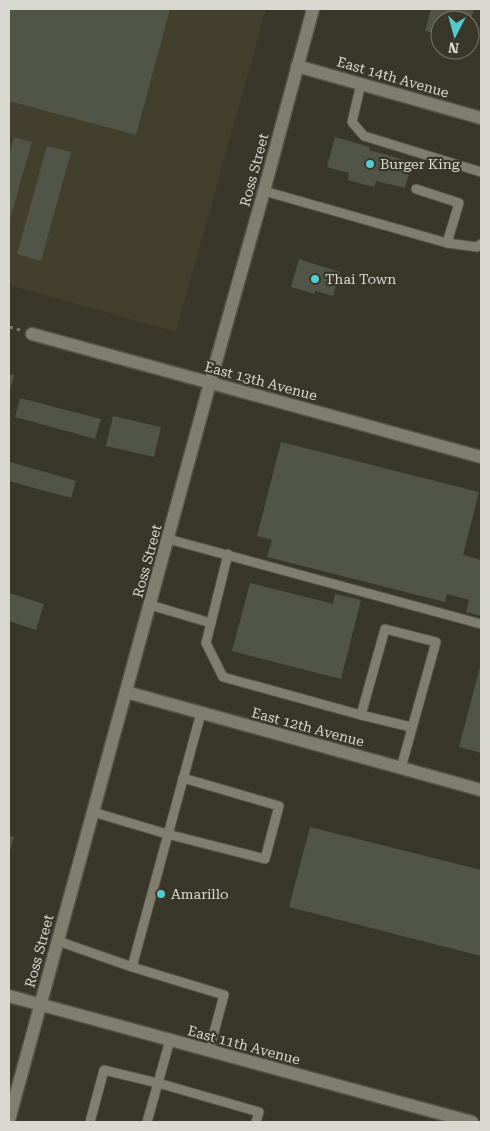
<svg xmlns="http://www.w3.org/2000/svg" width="490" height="1131" font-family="'Roboto Serif',serif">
	<rect width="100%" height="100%" fill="#38372a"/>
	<!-- built -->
	<path fill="#423f2c" d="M9,9h257l-90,323 -167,-47z"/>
	<!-- building -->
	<g fill="#515548">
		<path d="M9,9h161l-34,126 -127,-34z"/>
		<path d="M431,9h43l-3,11h-31v14l-15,-3z"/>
		<path d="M14,137l18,5 -23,80v-66z"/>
		<path d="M335,137l35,10 -1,3 43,12 -7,26 -29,-7 -2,6 -26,-7 1,-7 -22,-6z"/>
		<path d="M47,146l24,6 -30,109 -24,-7z"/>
		<path d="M299,259l41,13 -7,24 -18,-5v3l-24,-7z"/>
		<path d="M9,374l5,1 -5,19z"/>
		<path d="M20,398l81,21 -6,20 -80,-22z"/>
		<path d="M113,416l48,11 -7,30 -48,-11z"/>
		<path d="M281,442l198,50 -16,63 18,5v56l-15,-4 3,-12 -22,-6 -2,8 -178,-45 5,-17 -15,-4z"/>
		<path d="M10,462l66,19 -5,17 -62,-17z"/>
		<path d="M250,583l83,21 2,-10 26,6 -20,79 -109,-28z"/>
		<path d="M9,593l35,11 -8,26 -27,-9z"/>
		<path d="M481,663v90l-22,-6z"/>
		<path d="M310,827l171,43v86l-192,-49z"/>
		<path d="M9,836l5,1 -5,17z"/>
	</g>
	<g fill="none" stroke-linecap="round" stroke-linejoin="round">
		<!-- service casing -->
		<g stroke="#545247" stroke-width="11">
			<g id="service">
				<path d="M361,84l-9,38 12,14 117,36"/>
				<path d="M416,189l43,14 -12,40"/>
				<path d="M264,191l183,52 30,4 4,-3"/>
				<path d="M168,539l313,85"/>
				<path d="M228,554l-22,89 17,34 138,38"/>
				<path d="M150,605l61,18"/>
				<path d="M401,768l35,-126 -51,-13 -24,86 50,12"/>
				<path d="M93,812l74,22 98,25 14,-53 -96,-28"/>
				<path d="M58,941l74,26 92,28 -15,56"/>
				<path d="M132,967l69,-254"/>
				<path d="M170,1040l-12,43 101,29 -3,10"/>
				<path d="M90,1122l14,-52 54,13 -11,39"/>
			</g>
		</g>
		<!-- minor casing -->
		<g stroke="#545247" stroke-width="15">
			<g id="minor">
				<path d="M297,66l184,52"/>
				<path d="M32,334l449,123"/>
				<path d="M126,692l355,98"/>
				<path d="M9,996l463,126"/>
			</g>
		</g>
		<!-- secondary casing -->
		<g stroke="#545247" stroke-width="15">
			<path id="secondary" d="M9,1120l201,-737 54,-192 49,-182"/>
		</g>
		<!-- path -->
		<path stroke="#79786d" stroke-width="3" stroke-dasharray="4 4" stroke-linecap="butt" d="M9,327l11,3"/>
		<!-- service -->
		<use href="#service" stroke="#7f7e6f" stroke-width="9"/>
		<!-- minor -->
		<use href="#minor" stroke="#7f7e6f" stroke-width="12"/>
		<!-- secondary -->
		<use href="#secondary" stroke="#7f7e6f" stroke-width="12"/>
	</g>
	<!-- markers -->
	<g fill="#52ccd0" stroke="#38372a" stroke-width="2">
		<circle cx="370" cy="164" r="5"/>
		<circle cx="315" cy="279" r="5"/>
		<circle cx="161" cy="894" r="5"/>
	</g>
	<g text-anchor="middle" stroke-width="4.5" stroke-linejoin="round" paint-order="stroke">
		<!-- street labels -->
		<g font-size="14" fill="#d8d8d0" stroke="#38372a">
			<text transform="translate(393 77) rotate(16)" y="5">East 14th Avenue</text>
			<text transform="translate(254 170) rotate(-75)" y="5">Ross Street</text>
			<text transform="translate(261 381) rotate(15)" y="5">East 13th Avenue</text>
			<text transform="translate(147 561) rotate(-75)" y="5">Ross Street</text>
			<text transform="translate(308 727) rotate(15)" y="5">East 12th Avenue</text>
			<text transform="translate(39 951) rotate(-75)" y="5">Ross Street</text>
			<text transform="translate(244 1045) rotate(15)" y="5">East 11th Avenue</text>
		</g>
		<!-- poi labels -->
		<g font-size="14" fill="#d8d8d0" stroke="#38372a" text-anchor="start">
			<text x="380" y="169">Burger King</text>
			<text x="325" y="284">Thai Town</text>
			<text x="171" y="899">Amarillo</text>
		</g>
	</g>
	<!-- border -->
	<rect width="490" height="1131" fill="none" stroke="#d8d8d0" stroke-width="20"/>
	<!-- north arrow -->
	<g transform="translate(455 35) rotate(186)"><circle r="24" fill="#38372a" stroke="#78776c"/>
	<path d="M0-4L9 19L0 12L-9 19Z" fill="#52ccd0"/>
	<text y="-8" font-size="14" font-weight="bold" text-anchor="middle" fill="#d8d8d0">N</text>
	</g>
</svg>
